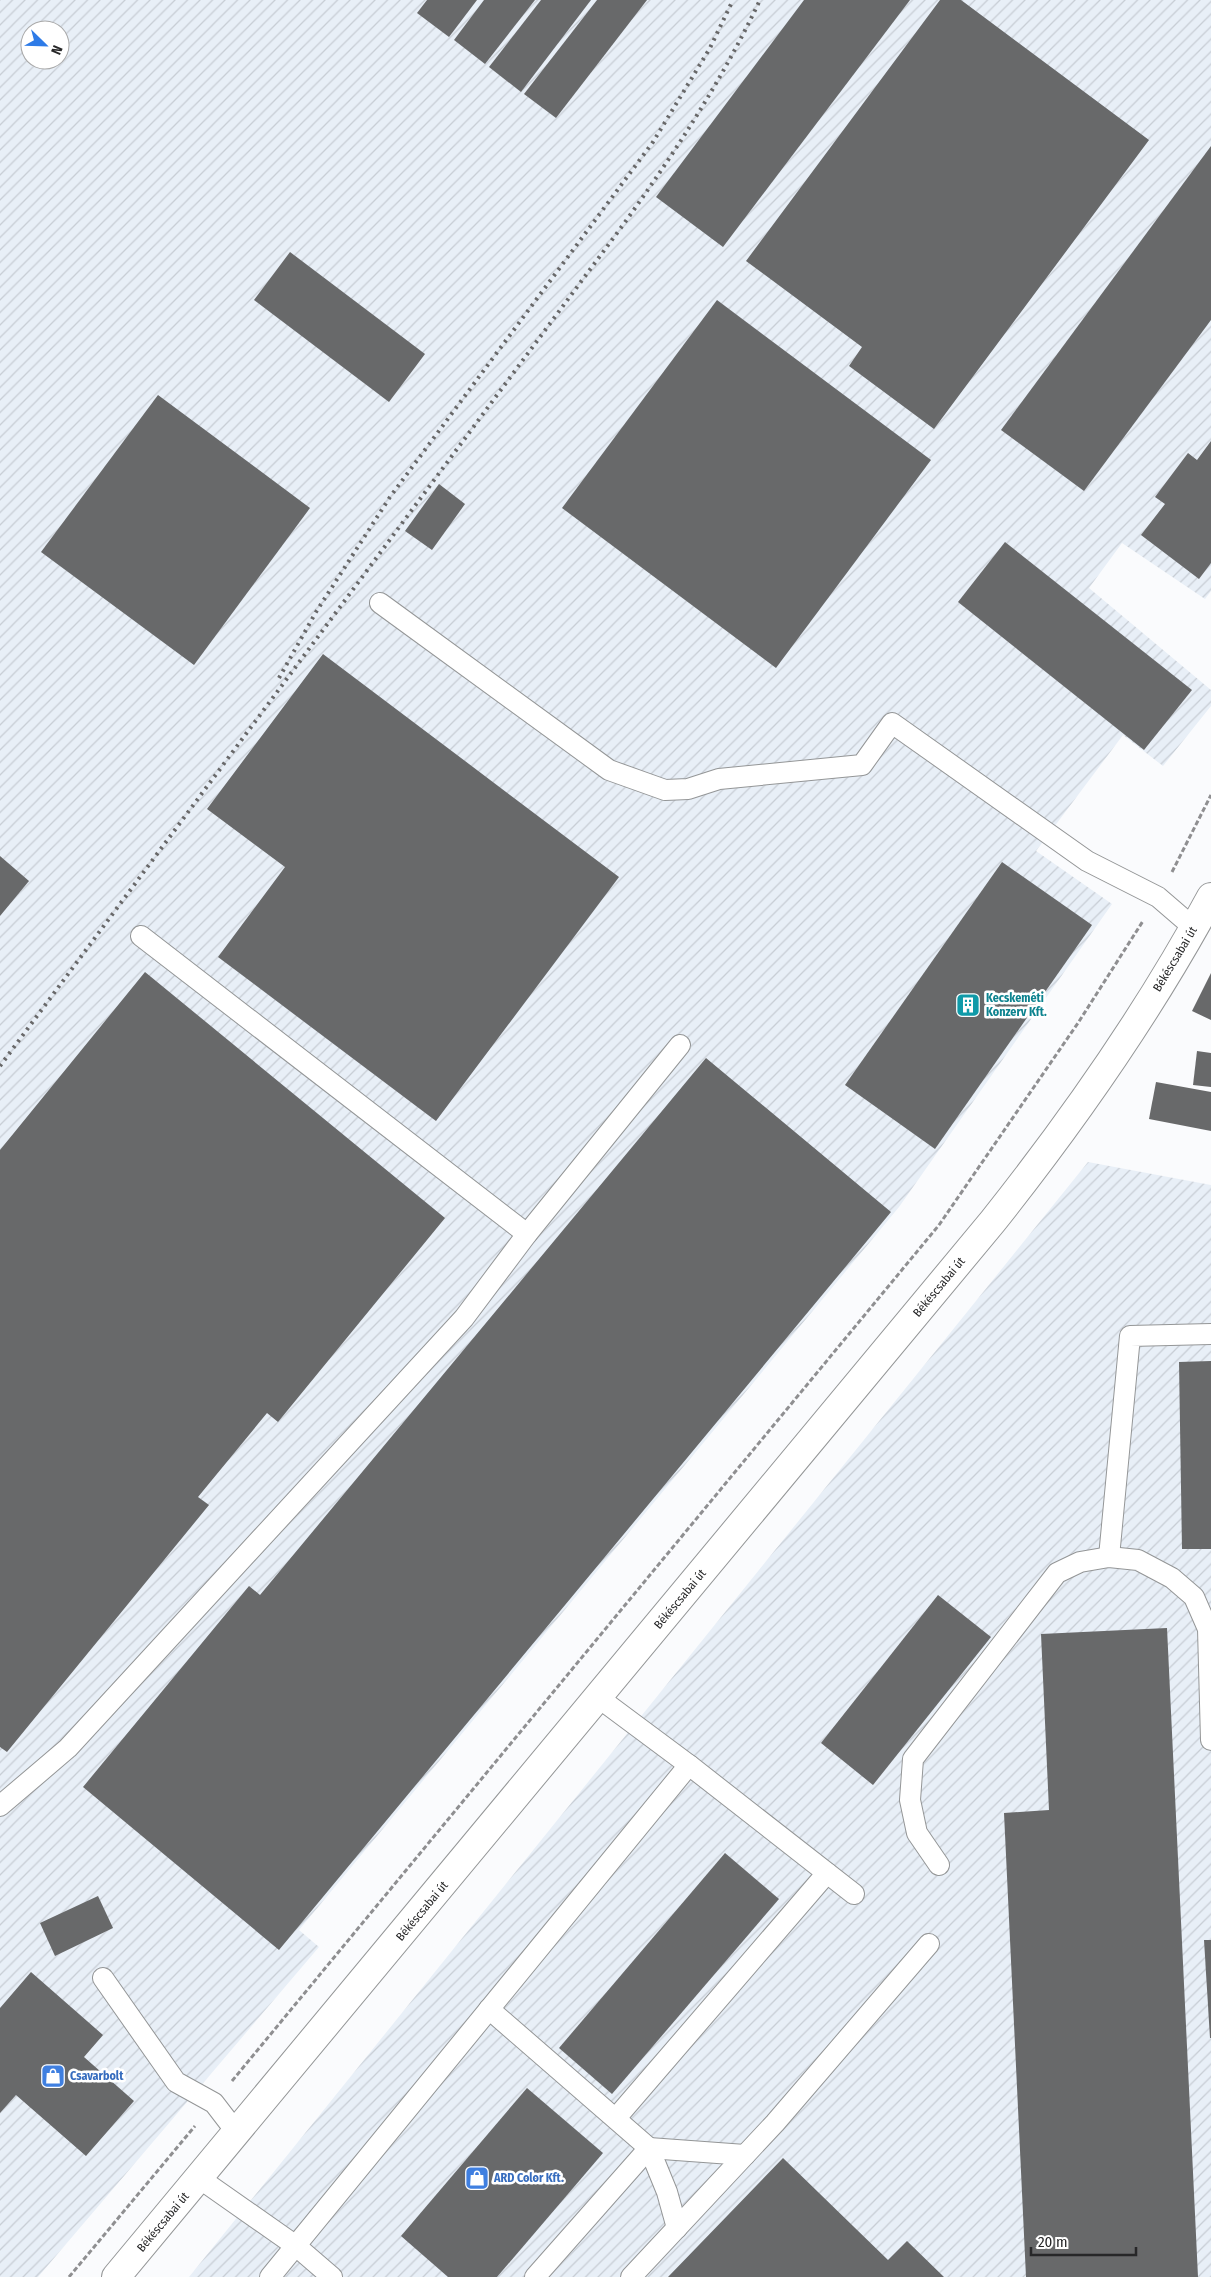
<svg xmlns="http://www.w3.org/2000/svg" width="1211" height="2277" font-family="'Fira Sans Condensed',sans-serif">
	<defs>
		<pattern id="industrial-furrows" width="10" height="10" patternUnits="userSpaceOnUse" patternTransform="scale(1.25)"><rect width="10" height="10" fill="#e8eff7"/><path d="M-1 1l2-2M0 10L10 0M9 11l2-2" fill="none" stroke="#c7cdd4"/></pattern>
	</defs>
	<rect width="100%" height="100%" fill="#fafbfd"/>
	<!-- industrial -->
	<g fill="url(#industrial-furrows)" fill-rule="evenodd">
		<path d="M0,0h1211v591l-6,8 -83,-56 -33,45 122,102v16l-48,60 -40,-31 -87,116 76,53 -213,303 -600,723 20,17 -281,330h-38zM30,30h30v30h-30z"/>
		<path d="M1088,1162l123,23v1092h-1022z"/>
	</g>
	<!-- building -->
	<g fill="#68696a">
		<path d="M427,0h50l-28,37 -32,-24z"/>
		<path d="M484,0h51l-50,64 -31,-24z"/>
		<path d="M541,0h50l-70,92 -32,-25z"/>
		<path d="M597,0h50l-91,118 -32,-24z"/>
		<path d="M804,0h106l-187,247 -67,-50z"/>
		<path d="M940,0h21l188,140 -215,289 -85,-63 13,-19 -116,-86z"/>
		<path d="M1211,146v174l-127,171 -83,-61z"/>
		<path d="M290,252l135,102 -36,48 -135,-102z"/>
		<path d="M717,300l214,160 -155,208 -214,-160z"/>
		<path d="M158,395l152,113 -116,157 -153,-113z"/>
		<path d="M1211,441v122l-12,16 -58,-44 24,-31 -10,-7 33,-44 9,7z"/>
		<path d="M439,484l26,20 -33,46 -27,-19z"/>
		<path d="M1005,542l187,148 -48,60 -186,-148z"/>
		<path d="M323,654l296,223 -183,244 -218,-164 67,-90 -78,-58z"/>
		<path d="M0,856l29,25 -29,35z"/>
		<path d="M1002,862l90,63 -157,224 -90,-64z"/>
		<path d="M145,972l300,246 -167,204 -11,-9 -69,84 11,8 -202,247 -7,-5v-597z"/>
		<path d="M1211,973v47l-19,-9z"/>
		<path d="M1197,1051l14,2v34l-18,-2z"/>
		<path d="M706,1058l185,154 -612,738 -196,-163 166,-201 11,9z"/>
		<path d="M1156,1082l55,10v39l-62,-12z"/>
		<path d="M1211,1361v188h-29l-3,-187z"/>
		<path d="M938,1595l53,42 -118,148 -52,-42z"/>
		<path d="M1167,1628l31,649h-172l-22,-464 45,-3 -8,-176z"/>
		<path d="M725,1853l54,46 -167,195 -53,-46z"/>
		<path d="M98,1896l15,32 -58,28 -15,-33z"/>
		<path d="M1204,1940h7v98h-1z"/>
		<path d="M31,1972l72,63 -19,22 50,44 -48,55 -70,-61 -16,18v-105z"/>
		<path d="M527,2088l76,65 -106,124h-49l-47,-41z"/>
		<path d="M783,2158l105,102 19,-19 37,36h-276z"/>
	</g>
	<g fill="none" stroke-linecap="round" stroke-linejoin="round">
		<!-- lane casing -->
		<g stroke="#949697" stroke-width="22">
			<g id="lane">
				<path d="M380,603l229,167 56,20 23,-1 31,-10 143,-14 30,-42 195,138 71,36 36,31"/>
				<path d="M141,936l386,298"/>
				<path d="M1109,1557l21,-221 81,-2"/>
				<path d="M599,1698l90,67 165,129"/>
				<path d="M0,1806l68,-58 396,-430 63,-84 153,-189"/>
				<path d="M939,1865l-22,-32 -7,-33 3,-41 144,-186 23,-11 29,-5 29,3 34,18 22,19 14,32 3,111"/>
				<path d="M103,1978l73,104 38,21 23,30"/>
				<path d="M489,2009l160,139 18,44 10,36"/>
				<path d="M616,2118l211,-245"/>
				<path d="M199,2178l97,68 36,31"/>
				<path d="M270,2277l419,-512"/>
				<path d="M535,2277l114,-129 96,7"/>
				<path d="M631,2277l144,-154 154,-179"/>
			</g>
		</g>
		<!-- secondary casing -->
		<g stroke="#949697" stroke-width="30">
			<path id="secondary" d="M116,2277l877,-1056c81,-102 156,-209 218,-324"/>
		</g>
		<!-- path -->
		<g stroke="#8f8f91" stroke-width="3" stroke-dasharray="5 2.5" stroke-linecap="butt">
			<path d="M1172,872l39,-77"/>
			<path d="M232,2081l707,-856 139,-202 65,-102"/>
			<path d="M69,2277l126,-151"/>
		</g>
		<!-- lane -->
		<use href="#lane" stroke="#fff" stroke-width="20"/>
		<!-- secondary -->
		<use href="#secondary" stroke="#fff" stroke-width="28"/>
		<!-- rail -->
		<g stroke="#686869" stroke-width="4" stroke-dasharray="2.5 5" stroke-linecap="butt">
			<path d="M279,678l37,-66 74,-115 263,-355 57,-94 23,-48"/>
			<path d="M0,1066l623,-841c53,-74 98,-143 137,-225"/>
		</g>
	</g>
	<!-- icons -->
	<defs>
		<g id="building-square" transform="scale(1.25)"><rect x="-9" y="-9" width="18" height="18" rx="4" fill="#0f9aa8" stroke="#fff"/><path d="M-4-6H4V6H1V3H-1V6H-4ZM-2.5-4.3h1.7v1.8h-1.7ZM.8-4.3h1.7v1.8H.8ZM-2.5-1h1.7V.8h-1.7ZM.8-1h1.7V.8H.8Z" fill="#fff"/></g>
		<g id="shop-square" transform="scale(1.25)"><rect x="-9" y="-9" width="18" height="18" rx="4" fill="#3f7fe0" stroke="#fff"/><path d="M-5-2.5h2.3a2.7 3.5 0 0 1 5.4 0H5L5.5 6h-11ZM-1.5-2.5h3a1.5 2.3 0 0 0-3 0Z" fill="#fff"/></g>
	</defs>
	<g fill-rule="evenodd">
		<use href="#building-square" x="968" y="1005"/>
		<use href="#shop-square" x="53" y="2076"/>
		<use href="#shop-square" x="477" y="2178"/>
	</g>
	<g text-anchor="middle" stroke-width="5" stroke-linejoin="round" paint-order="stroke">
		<!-- street labels -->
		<g font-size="12" fill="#272728" stroke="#fff">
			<text transform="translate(1175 959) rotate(-59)" y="4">Békéscsabai út</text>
			<text transform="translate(939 1287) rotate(-50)" y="4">Békéscsabai út</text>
			<text transform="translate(680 1599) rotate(-50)" y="4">Békéscsabai út</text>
			<text transform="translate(422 1911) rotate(-50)" y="4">Békéscsabai út</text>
			<text transform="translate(163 2222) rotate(-50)" y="4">Békéscsabai út</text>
		</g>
		<!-- culture labels -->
		<g font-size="12" font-weight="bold" fill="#0d838f" stroke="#fff" text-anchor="start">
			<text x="986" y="1002">Kecskeméti<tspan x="986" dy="14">Konzerv Kft.</tspan></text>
		</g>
		<!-- shop labels -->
		<g font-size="12" font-weight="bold" fill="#366cbe" stroke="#fff" text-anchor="start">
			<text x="70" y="2080">Csavarbolt</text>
			<text x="494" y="2182">ARD Color Kft.</text>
		</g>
	</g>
	<!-- north arrow -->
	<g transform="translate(45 45) rotate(113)"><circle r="24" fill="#ffffff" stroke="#a9a9a9"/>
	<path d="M0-4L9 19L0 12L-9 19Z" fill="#2e7be7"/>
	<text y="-8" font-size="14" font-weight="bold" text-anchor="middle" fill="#272728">N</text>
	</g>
	<!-- scale -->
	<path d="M1031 2247v8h105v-8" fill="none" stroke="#272728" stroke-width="2.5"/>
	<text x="1038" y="2247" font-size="15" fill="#272728" stroke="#ffffff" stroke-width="4" paint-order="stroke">20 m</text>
</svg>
